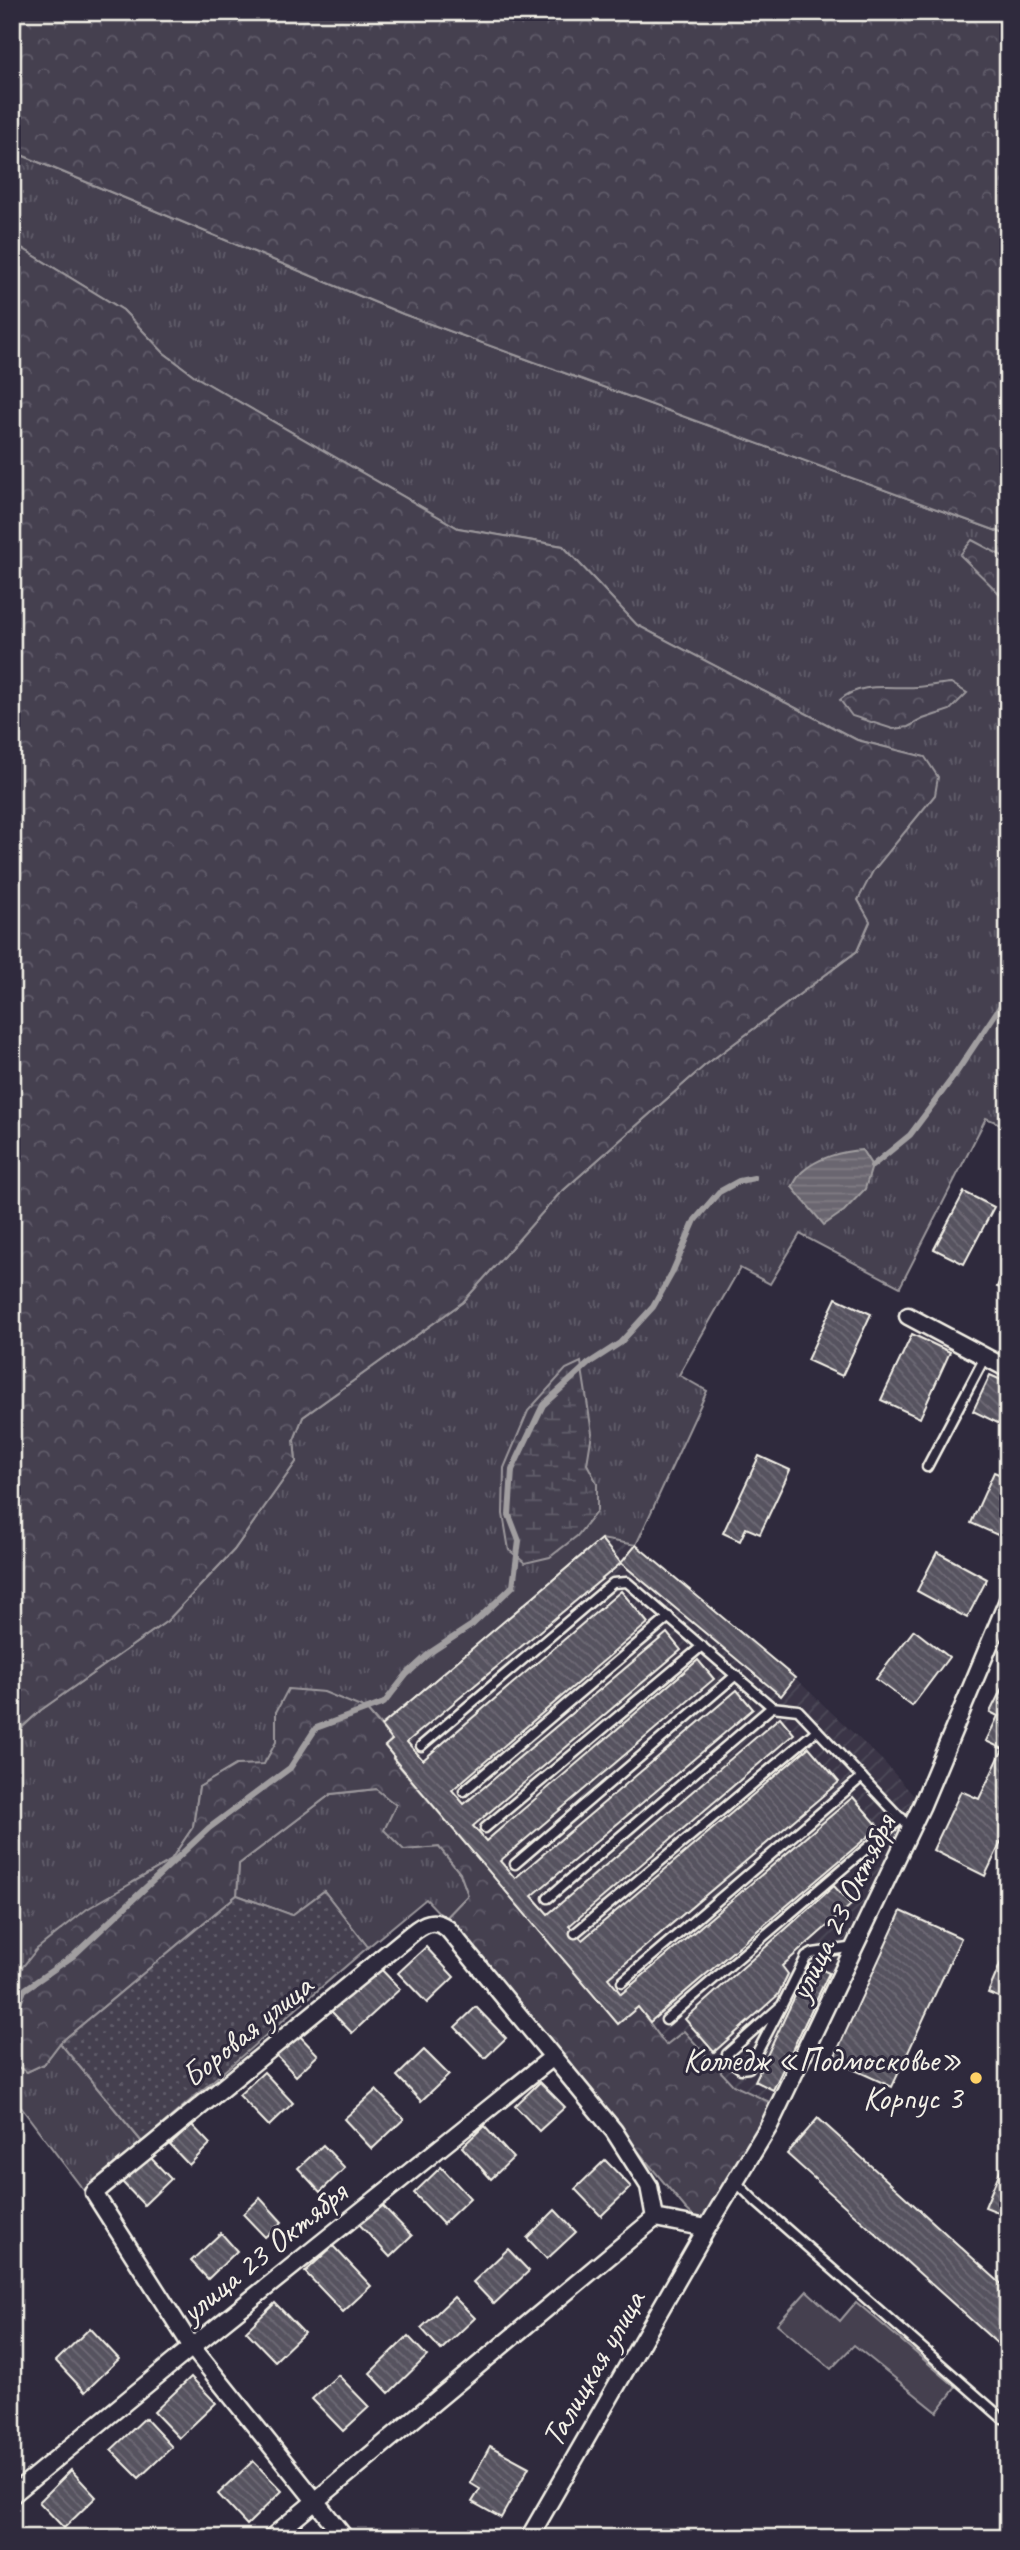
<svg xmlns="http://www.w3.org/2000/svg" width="1020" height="2550" font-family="Caveat,sans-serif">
	<defs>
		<pattern id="industrial-furrows" width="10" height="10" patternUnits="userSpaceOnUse" patternTransform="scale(1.75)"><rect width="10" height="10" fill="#3b3647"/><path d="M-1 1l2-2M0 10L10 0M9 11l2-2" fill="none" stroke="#4e4a59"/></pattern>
		<pattern id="grass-tufts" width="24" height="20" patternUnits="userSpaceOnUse" patternTransform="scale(1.75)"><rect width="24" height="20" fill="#454050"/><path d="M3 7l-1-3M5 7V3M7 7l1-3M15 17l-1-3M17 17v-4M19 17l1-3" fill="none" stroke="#605c69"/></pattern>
		<pattern id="forest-crowns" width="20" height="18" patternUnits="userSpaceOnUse" patternTransform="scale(1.75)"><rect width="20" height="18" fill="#454050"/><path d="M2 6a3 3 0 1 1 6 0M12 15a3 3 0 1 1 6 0" fill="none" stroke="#605c69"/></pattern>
		<pattern id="wetland-marsh" width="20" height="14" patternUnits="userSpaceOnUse" patternTransform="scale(1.75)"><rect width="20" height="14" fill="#454050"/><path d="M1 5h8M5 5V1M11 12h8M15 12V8" fill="none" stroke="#605c69"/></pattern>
		<pattern id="garden-dots" width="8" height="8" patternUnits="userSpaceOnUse" patternTransform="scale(1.75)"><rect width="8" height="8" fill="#454050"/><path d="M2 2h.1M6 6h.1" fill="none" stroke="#605c69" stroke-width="1.8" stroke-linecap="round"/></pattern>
		<pattern id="water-rules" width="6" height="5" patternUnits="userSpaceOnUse" patternTransform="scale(1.75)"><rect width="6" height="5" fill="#6a6670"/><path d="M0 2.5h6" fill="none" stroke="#807c84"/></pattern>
		<pattern id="building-back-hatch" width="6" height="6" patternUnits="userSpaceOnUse" patternTransform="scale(1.75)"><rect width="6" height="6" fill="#56525f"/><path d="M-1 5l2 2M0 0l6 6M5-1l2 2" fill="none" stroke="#6f6b76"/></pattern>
	</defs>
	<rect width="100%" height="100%" fill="#2f2a3d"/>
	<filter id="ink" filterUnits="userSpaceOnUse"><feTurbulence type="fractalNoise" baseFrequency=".0143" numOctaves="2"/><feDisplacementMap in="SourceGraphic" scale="14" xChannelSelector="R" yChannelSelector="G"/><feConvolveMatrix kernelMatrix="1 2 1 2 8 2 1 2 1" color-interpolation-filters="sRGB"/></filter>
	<g filter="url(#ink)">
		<!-- industrial -->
		<path fill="url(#industrial-furrows)" d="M601,1539l35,6 159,133 89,84 38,43 -144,301 -45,-21 -49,-54 -17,14 -29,-38 -20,17 -225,-266 1,-1 -9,-11 -4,-20z"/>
		<!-- grass -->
		<g fill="url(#grass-tufts)" stroke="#9c989c" stroke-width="2">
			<path d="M12,151l391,163 605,221v592l-22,-9 -86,169 -100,-53 -30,50 -30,-16 -61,107 28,16 -71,154 -35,-6 -220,187 -15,-17 -90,3 1,30 -13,23h-28l-37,22 -6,40 -23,34 -37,21 -112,87 -4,16 -5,2v-250l29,-27 126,-89 67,-71 62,-88 -2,-22 9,-23 160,-115 95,-107 146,-129 153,-115 13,-29 -12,-22 66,-143 -67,-17 -220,-115 -74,-79 -105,-18 -262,-151 -32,-24 -41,-43 -111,-68z"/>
			<path d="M377,1789l20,16 7,45 35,-3 21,26 8,22 -23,24 -19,-20 -58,48 -44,-56 -32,24 -55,-20 2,-31 92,-70z"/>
			<path d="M60,2043l82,99 -57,50 -71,-94 -2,-34 15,8 17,-8z"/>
		</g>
		<!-- forest -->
		<g fill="url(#forest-crowns)" stroke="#9c989c" stroke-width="2">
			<path d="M12,12h996v523l-605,-221 -391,-163z"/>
			<path d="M12,242l111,68 41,43 32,24 262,151 105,18 74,79 220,115 68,17 13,20 -3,18 -62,76 -15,29 12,21 -13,30 -153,115 -146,129 -95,107 -160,115 -9,23 2,22 -62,88 -67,71 -126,89 -29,26z"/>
			<path d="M972,540l36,19v43l-48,-47z"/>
			<path d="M951,683l16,10 -17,17 -27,9 -15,8 -15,2 -41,-13 -12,-16c21,-19 50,-11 77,-13 11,-1 23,-3 34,-4z"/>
			<path d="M288,1689l36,3 42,17 26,31 -7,6 9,11 -1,2 225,264 20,-16 28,38 18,-14 49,54 45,21 -71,122 -21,-19 -241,-290 23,-24 -8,-22 -21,-26 -35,3 -20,-20 12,-25 -20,-16 -45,5 -92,70 -2,31 -177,148 -16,21 -17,8 -15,-8v-77l5,-2 4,-16 16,-20 50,-40 83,-48 23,-34 6,-40 37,-22 28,-1 12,-22v-30z"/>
		</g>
		<!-- wetland -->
		<path fill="url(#wetland-marsh)" stroke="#9c989c" stroke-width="2" d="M581,1362l11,71 -5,31 10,19v28l-20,25 -27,21 -25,6 -16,-13 -6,-36 1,-46 24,-57 38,-42z"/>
		<!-- park -->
		<path fill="#454050" stroke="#9c989c" stroke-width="2" d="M807,2291l33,30 16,-19 100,85 -19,25 -83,-67 -23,24 -54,-45z"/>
		<!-- garden -->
		<path fill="url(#garden-dots)" stroke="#9c989c" stroke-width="2" d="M324,1891l44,56 -226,195 -82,-99 177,-148 55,20z"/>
		<!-- water -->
		<path fill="url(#water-rules)" stroke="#a19ea0" stroke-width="2" d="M862,1150l10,16 -7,23 -21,22 -20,14 -32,-38c3,-5 6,-11 10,-15 15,-14 40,-21 60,-22z"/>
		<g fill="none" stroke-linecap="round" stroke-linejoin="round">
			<!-- stream -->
			<g stroke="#a19ea0" stroke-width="6">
				<path d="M1008,958l-6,5 6,9"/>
				<path d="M872,1166l38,-31 44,-59 54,-81"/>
				<path d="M12,2022l12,-32 49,-34 136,-128 81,-60 26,-40 68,-25 23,-29 24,-22 41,-27 41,-39 6,-45 -10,-26 3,-45 31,-65 46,-42 31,-20 33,-36 19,-34 23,-53 24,-28 20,-11 15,-3"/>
			</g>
		</g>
		<!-- building -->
		<g fill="url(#building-back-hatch)" stroke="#f4f1e8" stroke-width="2">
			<path d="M964,1192l30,15 -30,57 -30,-15z"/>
			<path d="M1008,1261v30l-11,-4z"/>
			<path d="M836,1298l35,16 -29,62 -35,-16z"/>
			<path d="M912,1334l38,18 -30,66 -39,-18z"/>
			<path d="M990,1375l18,8v45l-35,-17z"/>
			<path d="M759,1456l31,14 -30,64 -14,-6 -6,13 -17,-8z"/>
			<path d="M994,1472l14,6v47l-6,12 -31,-14z"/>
			<path d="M601,1539l20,24 -214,179 16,18 198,-169 27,32 -196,167 12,14 203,-171 14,17 -208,176 13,15 212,-181 16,19 -214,182 15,17 222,-188 16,19 -221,187 16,18 232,-197 14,17 -225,192 13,14 227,-193 30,35 -231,196 13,16 232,-197 26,30 -229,195 -12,-15 -20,17 -225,-266 1,-1 -9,-11 7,-6 -11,-14z"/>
			<path d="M636,1545l159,133 -14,18 -160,-133z"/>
			<path d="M937,1552l50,27 -20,39 -50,-27z"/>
			<path d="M914,1630l35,27 -37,49 -36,-27z"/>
			<path d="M1008,1676v165l-5,-3 -18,38 -52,-26 28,-59 18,8 24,-50 -17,-8 12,-25 -8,-4z"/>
			<path d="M834,1886l17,19 -69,61 6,8 -10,21 -64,57 -29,-33z"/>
			<path d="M901,1911l60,27 -69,149 -59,-27z"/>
			<path d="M1008,1946v55l-20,-8z"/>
			<path d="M426,1947l28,30 -27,26 -29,-30z"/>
			<path d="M810,1964l19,9 -56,117 -18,-9z"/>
			<path d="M378,1966l22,23 -48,44 -21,-22z"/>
			<path d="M476,2007l30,31 -21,20 -30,-31z"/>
			<path d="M297,2033l21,22 -22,21 -21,-22z"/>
			<path d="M424,2050l25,25 -28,26 -24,-25z"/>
			<path d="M264,2072l29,31 -24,23 -30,-31z"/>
			<path d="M540,2082l25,25 -26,24 -24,-25z"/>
			<path d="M376,2090l28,29 -32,30 -28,-30z"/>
			<path d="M818,2118l190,172v44l-10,10 -211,-190z"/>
			<path d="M192,2125l18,19 -21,21 -19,-20z"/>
			<path d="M484,2126l29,32 -22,21 -29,-32z"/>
			<path d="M323,2145l22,23 -25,24 -22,-24z"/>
			<path d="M1008,2152v64l-23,-9z"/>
			<path d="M149,2156l22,23 -27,26 -22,-23z"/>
			<path d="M605,2160l26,27 -30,29 -26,-27z"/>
			<path d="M441,2167l29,31 -27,26 -29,-31z"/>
			<path d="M260,2198l22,24 -17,15 -22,-23z"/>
			<path d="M381,2204l31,32 -22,21 -31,-33z"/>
			<path d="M555,2210l21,22 -29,27 -20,-21z"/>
			<path d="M221,2233l16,18 -29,28 -17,-18z"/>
			<path d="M333,2246l38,40 -28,26 -38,-40z"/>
			<path d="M508,2249l21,22 -35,33 -21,-22z"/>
			<path d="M454,2297l21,21 -34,32 -20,-22z"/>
			<path d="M275,2303l29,30 -29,28 -29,-30z"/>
			<path d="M90,2328l29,31 -34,33 -29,-31z"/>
			<path d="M408,2336l19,20 -38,37 -19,-20z"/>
			<path d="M338,2375l31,32 -26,24 -31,-32z"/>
			<path d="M191,2377l25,26 -37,35 -25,-26z"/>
			<path d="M145,2418l27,29 -33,31 -28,-28z"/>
			<path d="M490,2446l39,21 -28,51 -29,-16 8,-13 -10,-6z"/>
			<path d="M253,2461l29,30 -35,34 -29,-31z"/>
			<path d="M71,2470l25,27 -32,31 -25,-26z"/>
		</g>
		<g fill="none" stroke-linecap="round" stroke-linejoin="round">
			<!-- lane casing -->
			<g stroke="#f4f1e8" stroke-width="13">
				<g id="lane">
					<path d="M927,1467l58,-110"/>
					<path d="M421,1746l192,-163 14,-1 145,125 26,3 113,119"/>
					<path d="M464,1791l205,-174"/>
					<path d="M485,1828l217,-182"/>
					<path d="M515,1864l221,-189"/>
					<path d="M548,1898l224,-191"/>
					<path d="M575,1933l242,-203"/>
					<path d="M622,1982l240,-205"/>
					<path d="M782,2005l-33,63 -8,1 -12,-9 -2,-6 55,-49 24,-48 7,-4 42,-6"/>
					<path d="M666,2020l236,-202"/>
					<path d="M736,2182l20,20 246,216"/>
				</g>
			</g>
			<!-- street casing -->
			<g stroke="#f4f1e8" stroke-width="21">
				<g id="street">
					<path d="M908,1316l100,53"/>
					<path d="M12,2495l180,-148 361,-290"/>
					<path d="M271,2538l384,-320"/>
					<path d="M345,2538l-153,-191 -98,-154 317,-259c13,-11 23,-16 37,-5l166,202 35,55 6,32 52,10"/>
					<path d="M529,2538l178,-310 62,-102 153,-321 86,-205"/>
				</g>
			</g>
			<!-- lane -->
			<use href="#lane" stroke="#2f2a3d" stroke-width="8"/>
			<!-- street -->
			<use href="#street" stroke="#2f2a3d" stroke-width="16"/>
		</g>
	</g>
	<!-- markers -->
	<circle fill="#ffd166" stroke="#2f2a3d" stroke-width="2.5" cx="976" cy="2078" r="7"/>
	<g text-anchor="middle" stroke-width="6" stroke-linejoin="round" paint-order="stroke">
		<!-- street labels -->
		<g font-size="33" fill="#f4f1e8" stroke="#2f2a3d">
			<text transform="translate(841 1907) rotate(-64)" y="12">улица 23 Октября</text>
			<text transform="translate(246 2030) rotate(-39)" y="12">Боровая улица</text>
			<text transform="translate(263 2251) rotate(-39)" y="12">улица 23 Октября</text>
			<text transform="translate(592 2368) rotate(-60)" y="12">Талицкая улица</text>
		</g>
		<!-- poi labels -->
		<g font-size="33" fill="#f4f1e8" stroke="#2f2a3d" text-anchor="end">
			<text x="962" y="2071">Колледж «Подмосковье»<tspan x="962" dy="38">Корпус 3</tspan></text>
		</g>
	</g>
	<!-- margin -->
	<rect width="1020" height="2550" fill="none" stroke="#2f2a3d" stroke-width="42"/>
	<rect x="21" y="21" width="978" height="2508" fill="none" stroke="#f4f1e8" stroke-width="2.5" filter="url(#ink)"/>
</svg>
